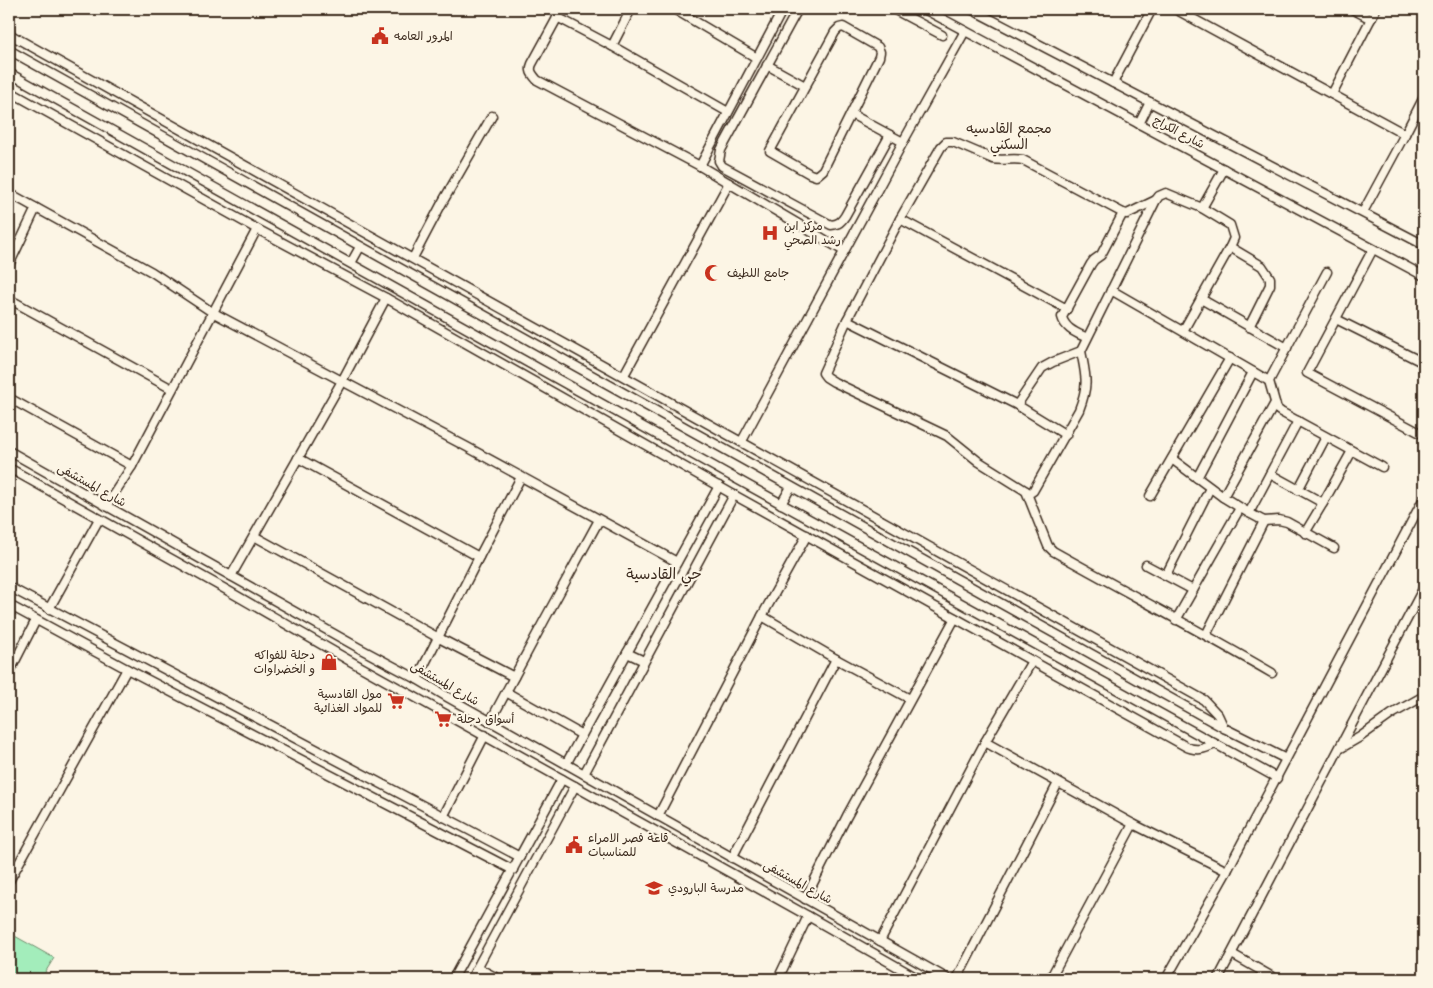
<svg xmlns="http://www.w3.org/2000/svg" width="1433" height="988" font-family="Mali,'Playpen Sans Arabic',sans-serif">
	<rect width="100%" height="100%" fill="#fcf5e5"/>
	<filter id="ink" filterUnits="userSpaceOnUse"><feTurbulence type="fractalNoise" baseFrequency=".02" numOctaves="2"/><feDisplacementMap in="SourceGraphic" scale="10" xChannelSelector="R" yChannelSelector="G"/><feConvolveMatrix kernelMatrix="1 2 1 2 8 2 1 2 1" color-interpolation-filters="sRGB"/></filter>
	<g filter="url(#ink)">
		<!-- green -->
		<path fill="#a3edbb" stroke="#6f8c6c" d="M13,935l41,23 -13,21h-32v-36z"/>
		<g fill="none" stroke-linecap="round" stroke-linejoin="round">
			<!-- minor casing -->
			<g stroke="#3b2a1e" stroke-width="11">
				<g id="minor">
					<path d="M562,9l-30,55c-3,7 0,10 5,16l163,86 83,-157"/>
					<path d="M674,9l83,49"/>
					<path d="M798,9l-77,141 -2,11 3,5 109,59c8,-1 10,-3 14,-9l45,-81"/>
					<path d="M893,9l49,26"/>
					<path d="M924,9l500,267"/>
					<path d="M971,9l453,236"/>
					<path d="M1175,9l230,125 19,-37"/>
					<path d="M1352,9l19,10"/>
					<path d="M557,17l55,29 116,66"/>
					<path d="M843,27l35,20 2,5 -1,5 -56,113 -7,6 -6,-2 -40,-23 65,-119 4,-4z"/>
					<path d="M9,34l1195,666 14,15 6,13"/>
					<path d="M612,46l19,-37"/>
					<path d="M9,50l1215,678 62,31"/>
					<path d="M767,65l38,21"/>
					<path d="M9,73l724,404 544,301"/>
					<path d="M1113,83l39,-74"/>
					<path d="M9,91l248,138 129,69 348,197 451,251c11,6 19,3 30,-2"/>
					<path d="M1332,94l44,-85"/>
					<path d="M851,114l52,28"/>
					<path d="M1139,124l11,-22"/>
					<path d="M700,166l144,85"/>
					<path d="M9,193l143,79 60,40 130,69 -111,195"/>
					<path d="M1156,200l-29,14 -4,-1 -100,-53c-10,-2 -20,1 -30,-1l-40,-17h-7l-5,5 -41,72 -53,101 -24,53 3,4 8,5 113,54 31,25 48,30 22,55 5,5c73,41 147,80 219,122"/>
					<path d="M1202,208l22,-39"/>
					<path d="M1363,212l42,-78"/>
					<path d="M900,219l167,90"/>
					<path d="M1230,247l32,19 8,12v7l-21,42"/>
					<path d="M1373,249l-66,124 117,62"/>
					<path d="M413,258l29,-55 50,-87"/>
					<path d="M351,263l9,-16"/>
					<path d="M9,265l27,-57"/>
					<path d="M1327,272l-58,109 8,28 4,3 101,55"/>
					<path d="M1111,290l158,91"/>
					<path d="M386,298l-44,83 125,66 210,115"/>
					<path d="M9,299l163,90"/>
					<path d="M1201,299l86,49"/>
					<path d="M1336,319l88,44"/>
					<path d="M847,320l170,85 49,30"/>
					<path d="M1087,338c-10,-5 -22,-9 -25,-21l29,-53 3,-4 7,-5 22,-42"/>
					<path d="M624,375l105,-192"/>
					<path d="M9,398l123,68"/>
					<path d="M1017,405l25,-37 11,-6 28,-11 75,-151 3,-4 7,-3 36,15 28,17 4,13 -4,9 -47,84"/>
					<path d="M742,441l161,-299 62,-111"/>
					<path d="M9,451l350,197 58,31 32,19 499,281"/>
					<path d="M298,458l181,99 -62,122"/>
					<path d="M1172,459l51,38 26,16 15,8 15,-1 8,2 47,26"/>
					<path d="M9,468l216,121 127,73 456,254 111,63"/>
					<path d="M1270,474l53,29"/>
					<path d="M1197,478l56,-106"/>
					<path d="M1298,490l28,-53"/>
					<path d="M1026,491l4,2 3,-2 46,-81c10,-26 7,-33 2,-59"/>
					<path d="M1150,496l80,-138"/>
					<path d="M1223,497l52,-94"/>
					<path d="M781,504l10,-17"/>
					<path d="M106,506l26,-40 125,-237"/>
					<path d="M1249,513l49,-92"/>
					<path d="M1305,533l18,-30 29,-52"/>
					<path d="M254,536l183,101 77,40"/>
					<path d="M479,557l42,-80"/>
					<path d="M1146,565l47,25"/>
					<path d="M1166,575l44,-87"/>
					<path d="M9,587l511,270"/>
					<path d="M9,605l118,64 386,201"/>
					<path d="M49,609l50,-90"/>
					<path d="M762,616l74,43 74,40"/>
					<path d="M1176,620l64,-112"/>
					<path d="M1206,635l58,-114"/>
					<path d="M627,653l17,8"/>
					<path d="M9,673l27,-53"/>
					<path d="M506,692l76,43"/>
					<path d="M490,722l55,-103 54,-99"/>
					<path d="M985,742l148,82 94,47"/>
					<path d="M1341,748l19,-11 32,-23 32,-18"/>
					<path d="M566,764l153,-278"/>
					<path d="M584,774l150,-279"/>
					<path d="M658,816l104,-200 45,-81"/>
					<path d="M443,817l42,-82"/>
					<path d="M732,858l104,-199"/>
					<path d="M9,881l118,-212"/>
					<path d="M805,899l42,-83 108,-198"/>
					<path d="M880,941l105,-199 47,-81"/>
					<path d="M1232,954l44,25"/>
					<path d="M478,968l21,11"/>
					<path d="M453,979l109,-200"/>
					<path d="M471,979l104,-193"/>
					<path d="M778,979l30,-63"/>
					<path d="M957,979l101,-196"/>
					<path d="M1050,979l83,-155"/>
					<path d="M1166,979l61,-108 197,-373"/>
					<path d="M1218,979l206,-392"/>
				</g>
			</g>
			<!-- minor -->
			<use href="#minor" stroke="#fcf5e5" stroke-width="8"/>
		</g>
	</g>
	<!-- icons -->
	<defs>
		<g id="civic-bare" transform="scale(1.35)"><path d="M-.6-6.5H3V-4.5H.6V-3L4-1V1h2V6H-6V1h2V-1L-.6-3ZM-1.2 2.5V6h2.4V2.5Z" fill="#c8321e" stroke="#fcf5e5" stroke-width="2.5" paint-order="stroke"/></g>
		<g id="hospital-bare" transform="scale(1.35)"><path d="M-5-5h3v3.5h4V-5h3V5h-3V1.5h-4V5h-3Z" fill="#c8321e" stroke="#fcf5e5" stroke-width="2.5" paint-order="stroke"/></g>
		<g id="mosque-bare" transform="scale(1.35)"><path d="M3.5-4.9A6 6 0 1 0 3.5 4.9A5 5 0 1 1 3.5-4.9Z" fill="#c8321e" stroke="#fcf5e5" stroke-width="2.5" paint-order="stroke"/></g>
		<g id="shop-bare" transform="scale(1.35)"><path d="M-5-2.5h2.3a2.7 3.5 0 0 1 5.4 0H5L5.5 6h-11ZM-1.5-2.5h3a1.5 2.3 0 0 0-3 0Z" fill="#c8321e" stroke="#fcf5e5" stroke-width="2.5" paint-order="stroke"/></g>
		<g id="supermarket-bare" transform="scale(1.35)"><path d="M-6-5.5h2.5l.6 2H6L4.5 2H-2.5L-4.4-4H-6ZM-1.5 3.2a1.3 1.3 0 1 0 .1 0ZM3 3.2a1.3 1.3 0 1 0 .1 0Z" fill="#c8321e" stroke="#fcf5e5" stroke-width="2.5" paint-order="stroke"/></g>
		<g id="school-bare" transform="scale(1.35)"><path d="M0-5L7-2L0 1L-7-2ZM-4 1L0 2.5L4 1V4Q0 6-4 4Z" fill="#c8321e" stroke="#fcf5e5" stroke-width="2.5" paint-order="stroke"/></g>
	</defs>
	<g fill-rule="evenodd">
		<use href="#civic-bare" x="380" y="36"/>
		<use href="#hospital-bare" x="770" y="233"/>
		<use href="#mosque-bare" x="713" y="273"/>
		<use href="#shop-bare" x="329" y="662"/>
		<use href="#supermarket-bare" x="396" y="701"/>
		<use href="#supermarket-bare" x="443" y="719"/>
		<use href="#civic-bare" x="574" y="845"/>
		<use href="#school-bare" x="654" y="888"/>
	</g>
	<g text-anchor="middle" stroke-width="4.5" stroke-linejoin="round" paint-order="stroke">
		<!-- poi labels -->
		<g font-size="12" fill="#3b2a1e" stroke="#fcf5e5" text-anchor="start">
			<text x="394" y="40">المرور العامه</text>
			<text x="784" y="230">مركز ابن<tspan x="784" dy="14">رشد الصحي</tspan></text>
			<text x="727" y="277">جامع اللطیف</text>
			<text x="315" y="659" text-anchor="end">دجلة للفواكه<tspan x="315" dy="14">و الخضراوات</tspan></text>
			<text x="382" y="698" text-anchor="end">مول القادسية<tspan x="382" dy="14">للمواد الغذائية</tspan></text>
			<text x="457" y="723">أسواق دجلة</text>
			<text x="588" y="842">قاعة فصر الامراء<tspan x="588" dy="14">للمناسبات</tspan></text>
			<text x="668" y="892">مدرسة البارودي</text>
		</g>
		<!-- street labels -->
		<g font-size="12" fill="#3b2a1e" stroke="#fcf5e5">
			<text transform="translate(1179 132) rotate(28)" y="4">شارع الكراج</text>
			<text transform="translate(92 485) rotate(29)" y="4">شارع المستشفى</text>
			<text transform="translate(445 683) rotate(30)" y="4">شارع المستشفى</text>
			<text transform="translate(798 882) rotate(29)" y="4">شارع المستشفى</text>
		</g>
		<!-- neighbourhood labels -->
		<g font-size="14" fill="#3b2a1e" stroke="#fcf5e5">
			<text x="1009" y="133">مجمع القادسيه<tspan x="1009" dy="16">السكني</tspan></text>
		</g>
		<!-- quarter labels -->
		<g font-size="15" fill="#3b2a1e" stroke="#fcf5e5">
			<text x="664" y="579">حي القادسية</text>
		</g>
	</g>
	<!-- margin -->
	<rect width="1433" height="988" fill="none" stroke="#fcf5e5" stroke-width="30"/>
	<rect x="15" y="15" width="1403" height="958" fill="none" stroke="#3b2a1e" stroke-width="2" filter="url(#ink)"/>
</svg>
